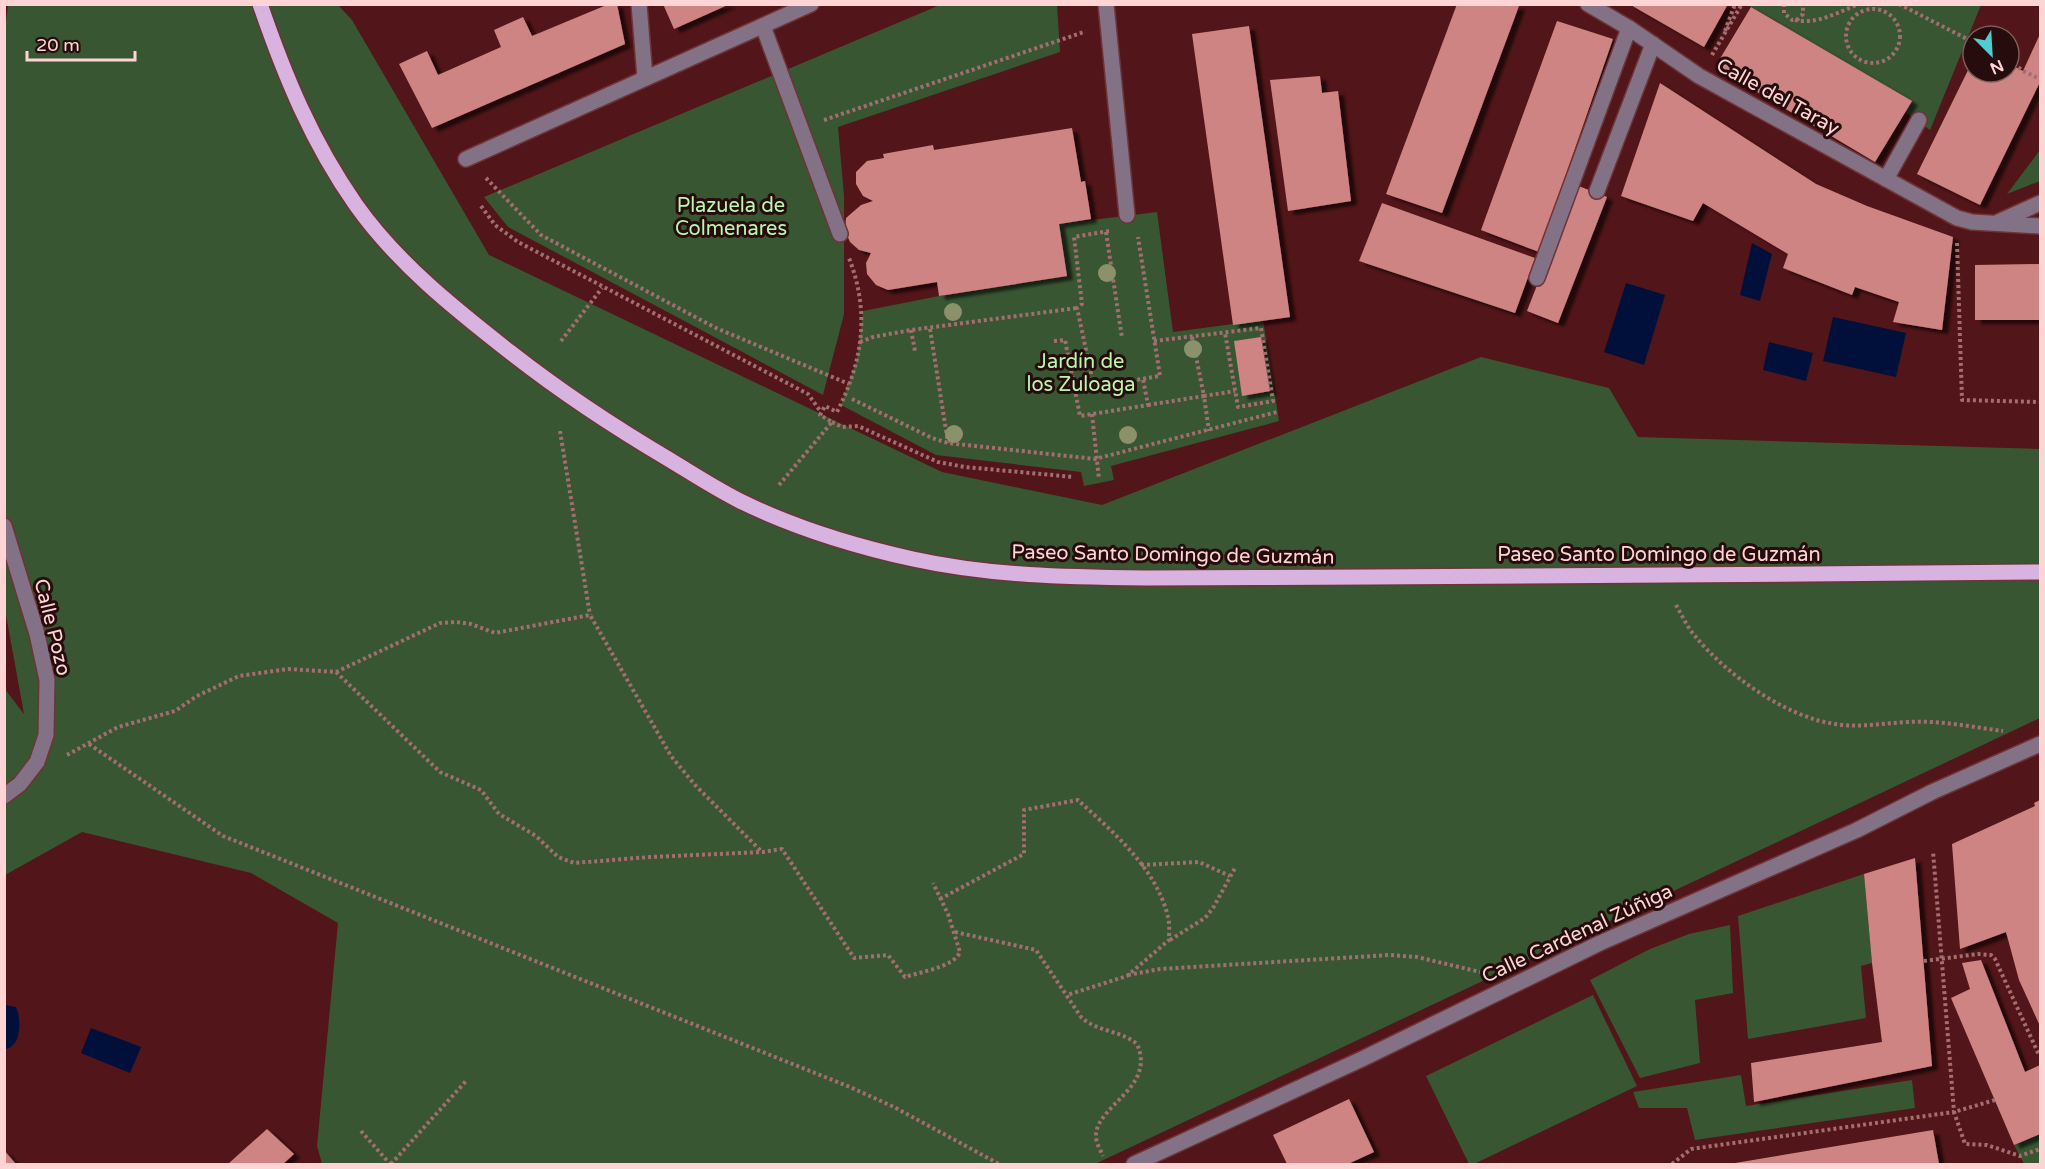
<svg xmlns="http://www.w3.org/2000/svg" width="2045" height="1169" font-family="'Varela Round',sans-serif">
	<defs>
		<filter id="shadow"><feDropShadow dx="6" dy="4" stdDeviation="1.5" flood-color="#0009"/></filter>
	</defs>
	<rect width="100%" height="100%" fill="#521519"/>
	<!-- green -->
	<g fill="#385632">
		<path d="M8,5h330l14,15 137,235 453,217 160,33 379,-148 128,31 29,49 402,12v269l-945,446h-773l-5,-18 21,-223 -87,-50 -169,-41 -77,43 -1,-187 20,26 -20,-110v-566z"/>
		<path d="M940,5h117l3,47 -222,75 6,69v118l-21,81 -315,-168 -24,-30z"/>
		<path d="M1748,5h233l-51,125 -25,-18 6,-11z"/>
		<path d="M2040,150v31l-33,13z"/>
		<path d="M1157,212l16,120 90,-12 16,101 -168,45 3,14 -30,6 -3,-14 -145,-17 -95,-50 16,-46 6,-48 76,-15 128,-20 -8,-52z"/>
		<path d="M1864,874l8,89 -11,3 5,52 -118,21 -10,-123z"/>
		<path d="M1730,925l3,68 -38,7 5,63 -60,15 -50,-98 60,-31 39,-15z"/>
		<path d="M1593,995l44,91 -163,78h-5l-43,-88z"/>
		<path d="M1741,1075l5,31 166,-26 3,28 -220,32 -8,-32h-48l-6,-16z"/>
		<path d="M2040,1134v30h-16l-10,-19z"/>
	</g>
	<!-- water -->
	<g fill="#00103b">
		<path d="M1752,243l20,11 -12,47 -20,-6z"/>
		<path d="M1626,283l39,12 -21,70 -40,-13z"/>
		<path d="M1833,317l73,16 -10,44 -73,-16z"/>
		<path d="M1769,342l44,11 -7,28 -43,-11z"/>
		<path d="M5,1005l11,2c6,13 5,40 -11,42z"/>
		<path d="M91,1028l50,19 -11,26 -49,-20z"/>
	</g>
	<!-- building -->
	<g fill="#ce8483" filter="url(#shadow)">
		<path d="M609,4h8l8,40 -193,84 -33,-64 28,-13 11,24 63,-28 -7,-17 29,-13 9,19z"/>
		<path d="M663,4h67l-56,25z"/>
		<path d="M1457,4l62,2 -77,207 -56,-19z"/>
		<path d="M1629,4h99l-24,43z"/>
		<path d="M1751,7l161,94 -37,61 -160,-95z"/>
		<path d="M1557,21l56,18 -74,213 -58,-22z"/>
		<path d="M1249,26l41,291 -57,8 -41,-291z"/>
		<path d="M2040,34v48l-60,123 -63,-31 56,-114v12h36v-8l14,7z"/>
		<path d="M1320,76l2,17 16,-2 13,110 -63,10 -18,-131z"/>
		<path d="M1660,83l156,101 51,22 86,31 -11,93 -49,-8 6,-20 -44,-15 -3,8 -69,-27 5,-14 -85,-51 -10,18 -72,-25z"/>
		<path d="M1072,128l9,54 4,-1 6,38 -32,5 8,52 -128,20 -2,-14 -49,8 -12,-5 -9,-11 -1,-11 5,-10 -12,-3 -9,-8 -5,-11 1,-13 15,-13 12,-4 -10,-5 -7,-12v-12l11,-11 17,-3 -1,-4 50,-9 1,5z"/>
		<path d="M1576,185l31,12 -49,126 -31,-12z"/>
		<path d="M1382,203l153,55 -20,55 -156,-52z"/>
		<path d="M2040,264v56h-65v-55z"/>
		<path d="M1261,337l9,54 -28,5 -8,-55z"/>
		<path d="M2040,800v226l-21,-46 -13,-48 -46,17 -8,-105 83,-38 -1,-3z"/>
		<path d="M1915,858l17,208 -178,36 -3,-39 131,-21 -10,-79 -8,-89z"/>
		<path d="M1981,960l44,112 15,-7v69l-26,11 -63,-147 19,-9 -8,-26z"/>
		<path d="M1349,1099l25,53 -26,12h-61l-14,-29z"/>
		<path d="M267,1129l27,25 -11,10h-55z"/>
		<path d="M1933,1130l6,34h-204v-1z"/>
		<path d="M4,1150l11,13 -2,1h-9z"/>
	</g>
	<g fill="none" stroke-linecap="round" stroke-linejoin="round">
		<!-- minor casing -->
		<g stroke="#6e3437" stroke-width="18">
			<g id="minor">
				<path d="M639,4l6,74"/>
				<path d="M1106,4l21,211"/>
				<path d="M1588,4l41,24 70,48 258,142 15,4 68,4"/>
				<path d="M763,26l77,208"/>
				<path d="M466,159l345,-155"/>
				<path d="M1886,179l33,-59"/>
				<path d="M1597,191l56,-147"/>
				<path d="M1998,222l42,-19"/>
				<path d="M1537,278l92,-250"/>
				<path d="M4,526l33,108 10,46 -1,55 -9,27 -17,22 -16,12"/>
				<path d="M1134,1164l228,-105 238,-116 257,-113 75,-38 108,-48"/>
			</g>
		</g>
		<!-- major casing -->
		<g stroke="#6e3437" stroke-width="18">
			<path id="major" d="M260,4c25,73 52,138 96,201 41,58 99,104 154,147 51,40 104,75 160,108 23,14 46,29 70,41 55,27 114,45 173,58 77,17 154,18 233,19 75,0 149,-1 224,-1 223,-2 447,-2 670,-5"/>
		</g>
		<!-- path -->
		<g stroke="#a26e70" stroke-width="4" stroke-dasharray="3 3" stroke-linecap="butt">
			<path d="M1784,4v9l8,7 6,-1 5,-5v-10"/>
			<path d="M1899,4l74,38"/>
			<circle cx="1873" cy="36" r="27"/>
			<path d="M1795,20c21,5 44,-8 64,-16"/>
			<path d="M1725,31l10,-27"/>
			<path d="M1712,55l30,-51"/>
			<path d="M2009,60l14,11 17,8"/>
			<path d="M824,120l260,-88"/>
			<path d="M486,178l55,57 175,93 133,56"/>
			<path d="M481,206l14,19 23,17 290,152 13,18"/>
			<path d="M1109,231l-35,6 8,67 -5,4 17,79 66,-11 -22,-139"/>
			<path d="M1106,232l16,106"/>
			<path d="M1957,243l5,157 78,2"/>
			<path d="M930,329l18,114"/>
			<path d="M911,330l4,21"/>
			<path d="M1192,337l12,59 31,-5"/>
			<path d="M561,341l41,-53"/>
			<path d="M1054,341l11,-1 15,76 68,-11 -5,-26"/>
			<path d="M1154,341l107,-13 12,73 -35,6 -13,-74"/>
			<path d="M860,342l13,-5 38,-7 166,-22"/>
			<path d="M1074,390l20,-3"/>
			<path d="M852,399l80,39 16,5 147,16 182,-47"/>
			<path d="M1148,405l56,-9 5,35"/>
			<path d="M1092,414l7,65"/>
			<path d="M832,422l10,5 16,-1 80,36 27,5 109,10"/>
			<path d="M560,431l30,184"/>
			<path d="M779,485l53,-63 -12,-7 5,-9 12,6c26,-51 33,-100 12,-154"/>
			<path d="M1676,605c6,10 11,22 19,31 31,38 90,81 140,88 25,4 48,-1 73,-2 31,-2 64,5 95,9"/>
			<path d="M336,672l104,-49 16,-1 15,2 24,9 95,-18 81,141 24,29 67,67"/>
			<path d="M89,744l134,92 627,251 44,20 105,57"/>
			<path d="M67,755l51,-28 57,-16 22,-15 42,-20 49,-7 48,3 104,100 41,18 18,24 37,22 22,21 16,6 76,-6 113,-5 19,-3 72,109 34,-3 17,22c15,-5 49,-10 55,-25l-12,-38 -15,-31"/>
			<path d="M1141,865l58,-3 31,14"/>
			<path d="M940,899l84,-45v-44l54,-10c35,32 79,69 90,117 2,7 1,16 1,23l-42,36 -60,19"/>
			<path d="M955,932l81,18 45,67c16,15 39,13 56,27 19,43 -38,60 -41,90 -1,7 4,15 7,22"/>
			<path d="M1170,940l35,-22 8,-10 22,-40"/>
			<path d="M1924,961l54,-7 13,1 4,4 44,96"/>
			<path d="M1128,975l32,-6 230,-14 27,2 63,15"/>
			<path d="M1995,1100l-41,12 11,32 22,1 33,11 20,-7"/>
			<path d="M361,1131l29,33"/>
			<path d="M391,1164l75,-83"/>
			<path d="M1672,1164l19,-15 263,-37 -21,-261"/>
		</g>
		<!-- minor -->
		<use href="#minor" stroke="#837186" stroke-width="15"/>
		<!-- major -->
		<use href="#major" stroke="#d8b3df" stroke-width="15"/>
	</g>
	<!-- trees -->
	<g fill="#8b916b">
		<circle cx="1107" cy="273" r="9"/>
		<circle cx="953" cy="312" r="9"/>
		<circle cx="1193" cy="349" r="9"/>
		<circle cx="954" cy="434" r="9"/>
		<circle cx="1128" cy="435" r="9"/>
	</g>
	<g text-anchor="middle" stroke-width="6" stroke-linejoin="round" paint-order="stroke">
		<!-- street labels -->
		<g font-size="20" fill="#fed5d4" stroke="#270c0d">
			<text transform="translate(1778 96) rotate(29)" y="7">Calle del Taray</text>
			<text transform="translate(1173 554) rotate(1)" y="7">Paseo Santo Domingo de Guzmán</text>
			<text x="1659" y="561">Paseo Santo Domingo de Guzmán</text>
			<text transform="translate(53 627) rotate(76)" y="7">Calle Pozo</text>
			<text transform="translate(1577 933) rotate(-25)" y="7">Calle Cardenal Zúñiga</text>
		</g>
		<!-- park labels -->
		<g font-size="20" fill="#b9f7ae" stroke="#270c0d">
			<text x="731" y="212">Plazuela de<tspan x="731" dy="23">Colmenares</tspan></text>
			<text x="1081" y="368">Jardín de<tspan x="1081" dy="23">los Zuloaga</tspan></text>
		</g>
	</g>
	<!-- border -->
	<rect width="2045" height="1169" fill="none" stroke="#fed5d4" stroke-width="12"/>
	<!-- north arrow -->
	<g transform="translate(1991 54) rotate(156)"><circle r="28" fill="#270c0d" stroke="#7d5c5d" stroke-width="1.5"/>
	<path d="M0-4.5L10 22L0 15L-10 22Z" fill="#51ccd3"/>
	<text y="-9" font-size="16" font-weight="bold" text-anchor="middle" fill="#fed5d4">N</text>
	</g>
	<!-- scale -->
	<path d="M27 51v9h108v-9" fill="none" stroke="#fed5d4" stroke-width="3"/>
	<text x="36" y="51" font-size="18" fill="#fed5d4" stroke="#270c0d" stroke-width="4.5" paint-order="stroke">20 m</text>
</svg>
